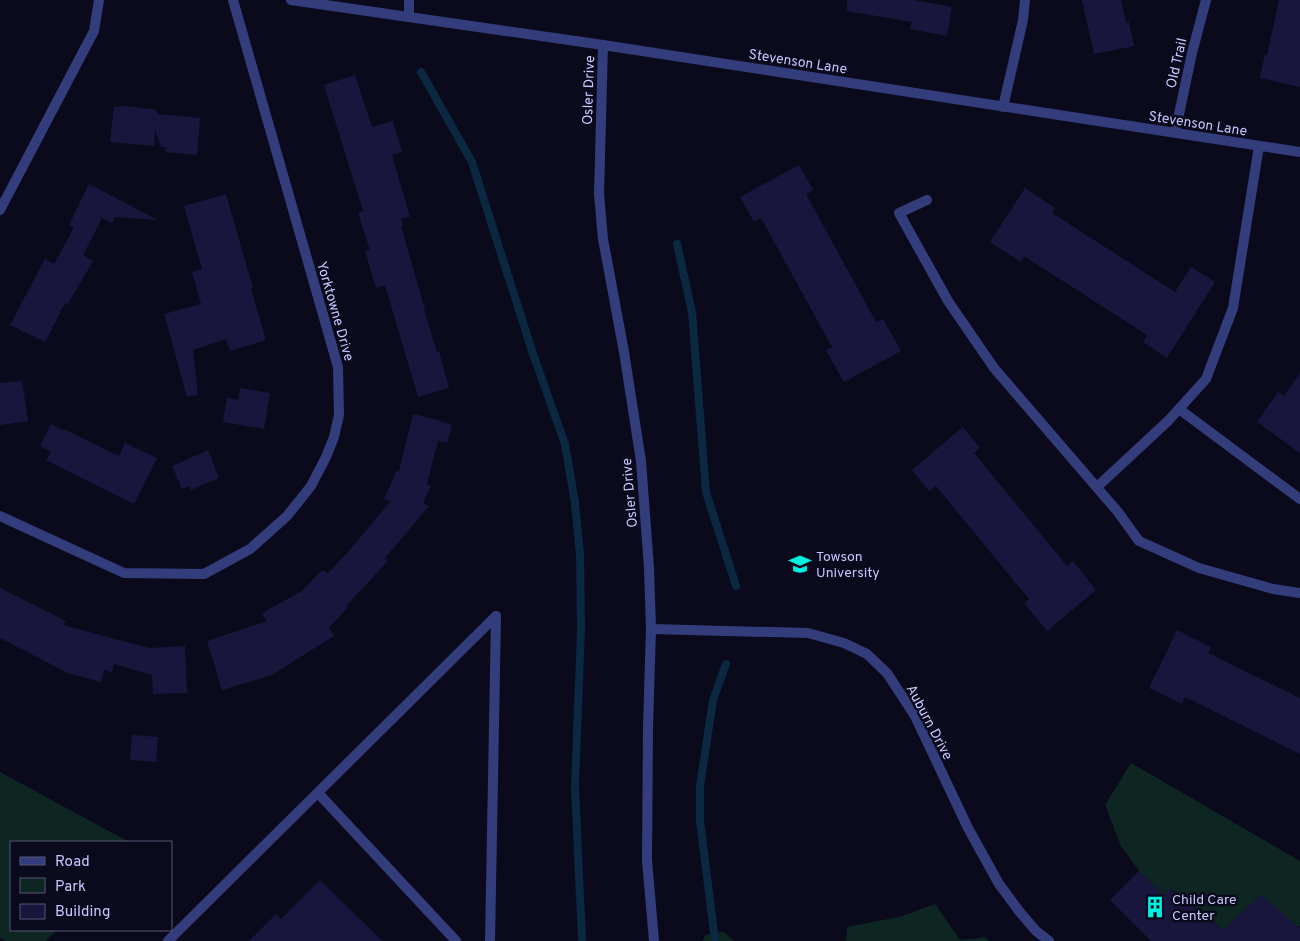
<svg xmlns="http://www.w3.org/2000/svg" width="1300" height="941" font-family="Overpass,sans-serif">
	<rect width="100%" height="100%" fill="#0b0a1c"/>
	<!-- green -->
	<g fill="#0d2621">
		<path d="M1131,763l169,98v65l-77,4 -52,-41 -7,7 -25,-25 -18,-25 -16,-41z"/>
		<path d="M0,772l129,70h-118v88h46l-11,11h-40l-6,-3z"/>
		<path d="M935,904l25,36 26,-3 2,4h-142l1,-14 52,-10z"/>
		<path d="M724,932l10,9h-31l2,-6z"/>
	</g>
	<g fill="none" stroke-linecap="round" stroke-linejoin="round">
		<!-- stream -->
		<g stroke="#0a2840" stroke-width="8">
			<path d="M421,72l51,90 60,189 33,93 10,59 5,51 1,76 -6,156 7,155"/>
			<path d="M677,244l15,68 14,180 30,94"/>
			<path d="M715,941l-15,-120v-35l13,-86 13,-36"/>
		</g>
	</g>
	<!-- building -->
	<g fill="#18163d">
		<path d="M847,0h67l38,7 -5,29 -37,-7 2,-7 -65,-11z"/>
		<path d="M1082,0h39l5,23 3,-1 5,24 -40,8z"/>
		<path d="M1279,0h21v87l-40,-9 5,-24 2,1z"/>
		<path d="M355,75l17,52 21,-6 9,31 -10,3 18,62 -9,2 2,6 -2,1 24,84h-1l13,42 2,-1 10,37 -31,9 -33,-112 -9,3 -11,-37 5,-1 -12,-37 5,-2 -39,-126z"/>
		<path d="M125,106l32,4v4l43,4 -3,37 -32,-3 1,-5h-5l-6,-18 -1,17 -44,-4 4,-35z"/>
		<path d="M799,165l14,25 -7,4 70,128 7,-3 18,32 -57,31 -18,-32 6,-3 -71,-129 -7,4 -14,-25z"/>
		<path d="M89,184l69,36 -43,-3 -3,6 -10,-5 -19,37 10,6 -25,43 -3,-1 -20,39 -35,-17 35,-66 9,5 20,-36 -5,-3z"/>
		<path d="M1025,188l30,20 -3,5 123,79 16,-25 24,15 -48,76 -24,-16 4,-7 -123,-79 -3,6 -31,-20z"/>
		<path d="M226,194l27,94 -2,1 15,51 -36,11 -4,-12 -33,11 5,45 -11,2 -23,-83 37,-10 -9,-32 10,-3 -18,-63z"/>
		<path d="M1300,373v80l-43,-31 21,-30 6,4z"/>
		<path d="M22,381l6,40 -28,4v-42z"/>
		<path d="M240,388l30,5 -6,36 -41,-7 4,-24 11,2z"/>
		<path d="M413,414l29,7v1l10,3 -5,18 -9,-2 -11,43 4,2 -8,17 6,3 -44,52 3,3 -42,45 2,1 -19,21 5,8 -62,39 -50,15 -15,-49 60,-20 -5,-8 40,-22 20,-21 6,3 18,-19 44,-52 -6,-3 13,-29 2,1z"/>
		<path d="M51,424l12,6 1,-1 55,27 6,-13 32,15 -23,46 -88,-44 5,-8 -11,-6z"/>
		<path d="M963,427l17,21 -6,5 93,113 6,-5 23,29 -49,41 -23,-28 5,-4 -93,-113 -7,5 -17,-21z"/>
		<path d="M208,450l11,28 -28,12 -2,-4 -7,3 -10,-23z"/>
		<path d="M0,588l66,33 -3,4 86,23 36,-2 2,47 -34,1 -1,-19 -38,-11 -2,8 -8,-2 -3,12 -33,-9 -68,-35z"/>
		<path d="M1177,630l34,17 -3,6 92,45v56l-115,-57 -3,7 -33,-16z"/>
		<path d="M132,735l26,2 -2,25 -26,-2z"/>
		<path d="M1139,871l25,25 6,-7 53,41 38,-35 39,33v13h-149l-41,-41z"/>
		<path d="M320,880l62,61h-133l27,-27 5,5z"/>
	</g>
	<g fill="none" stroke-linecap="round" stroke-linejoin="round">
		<!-- service -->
		<g stroke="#343d7c" stroke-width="10">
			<path d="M1003,107l20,-87 2,-20"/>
			<path d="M927,200l-28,13 49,88 46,67 124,144 21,29 60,27 74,21 27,4"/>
			<path d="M1179,409l121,90"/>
			<path d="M1097,487l71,-66 38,-42 27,-71 26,-162"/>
			<path d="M318,793l138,148"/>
			<path d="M168,941l328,-325"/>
			<path d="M490,941l6,-325"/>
		</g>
		<!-- minor -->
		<g stroke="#343d7c" stroke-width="10">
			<path d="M409,0v17"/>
			<path d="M1175,133l17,-80 14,-53"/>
			<path d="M0,210l94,-179 5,-31"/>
			<path d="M0,516l124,57 80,1 46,-25 37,-33 24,-30 15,-29 8,-20 5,-22 -1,-48 -105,-367"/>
			<path d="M651,629l157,4 36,10 23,11 20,19 28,43 53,112 31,56 20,27 17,20 13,10"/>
		</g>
		<!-- tertiary -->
		<g stroke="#343d7c" stroke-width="10">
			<path d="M291,0l312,45 697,107"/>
			<path d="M603,45l-4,149 4,45 21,113 17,109 8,107 2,61 -3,98 -1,133 7,81"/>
		</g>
	</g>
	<!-- icons -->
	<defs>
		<g id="university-bare" transform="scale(1.725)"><path d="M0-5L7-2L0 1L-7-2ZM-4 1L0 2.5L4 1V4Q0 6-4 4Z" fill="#00f0e1" stroke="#0b0a1c" stroke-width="2.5" paint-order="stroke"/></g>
		<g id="building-bare" transform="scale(1.725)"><path d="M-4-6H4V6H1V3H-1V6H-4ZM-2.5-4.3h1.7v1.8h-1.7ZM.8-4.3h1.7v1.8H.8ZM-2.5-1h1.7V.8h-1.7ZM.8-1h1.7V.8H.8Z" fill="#00f0e1" stroke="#0b0a1c" stroke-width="2.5" paint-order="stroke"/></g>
	</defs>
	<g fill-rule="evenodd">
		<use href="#university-bare" x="800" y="564"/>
		<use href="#building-bare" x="1155" y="907"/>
	</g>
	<g text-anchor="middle" stroke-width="5" stroke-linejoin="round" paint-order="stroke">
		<!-- street labels -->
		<g font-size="14" fill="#c5c8ff" stroke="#0b0a1c">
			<text transform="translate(798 61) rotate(9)" y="5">Stevenson Lane</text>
			<text transform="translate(1176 63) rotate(-77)" y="5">Old Trail</text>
			<text transform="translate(588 90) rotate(-88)" y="5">Osler Drive</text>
			<text transform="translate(1198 123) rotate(9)" y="5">Stevenson Lane</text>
			<text transform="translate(336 311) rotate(74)" y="5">Yorktowne Drive</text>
			<text transform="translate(629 493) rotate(-95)" y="5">Osler Drive</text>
			<text transform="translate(930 722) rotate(62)" y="5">Auburn Drive</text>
		</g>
		<!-- poi labels -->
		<g font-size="14" fill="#c5c8ff" stroke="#0b0a1c" text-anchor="start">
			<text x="816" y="561">Towson<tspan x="816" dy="16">University</tspan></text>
			<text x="1172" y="904">Child Care<tspan x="1172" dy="16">Center</tspan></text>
		</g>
	</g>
	<!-- legend -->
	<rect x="10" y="841" width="162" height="90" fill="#0b0a1c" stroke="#555677"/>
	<rect x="20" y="857" width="25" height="8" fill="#343d7c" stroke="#555677"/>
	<text x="55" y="866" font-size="15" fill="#c5c8ff">Road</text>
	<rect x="20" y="878" width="25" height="15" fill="#0d2621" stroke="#555677"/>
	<text x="55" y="891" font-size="15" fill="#c5c8ff">Park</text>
	<rect x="20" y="904" width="25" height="15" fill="#18163d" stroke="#555677"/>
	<text x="55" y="916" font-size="15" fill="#c5c8ff">Building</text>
</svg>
